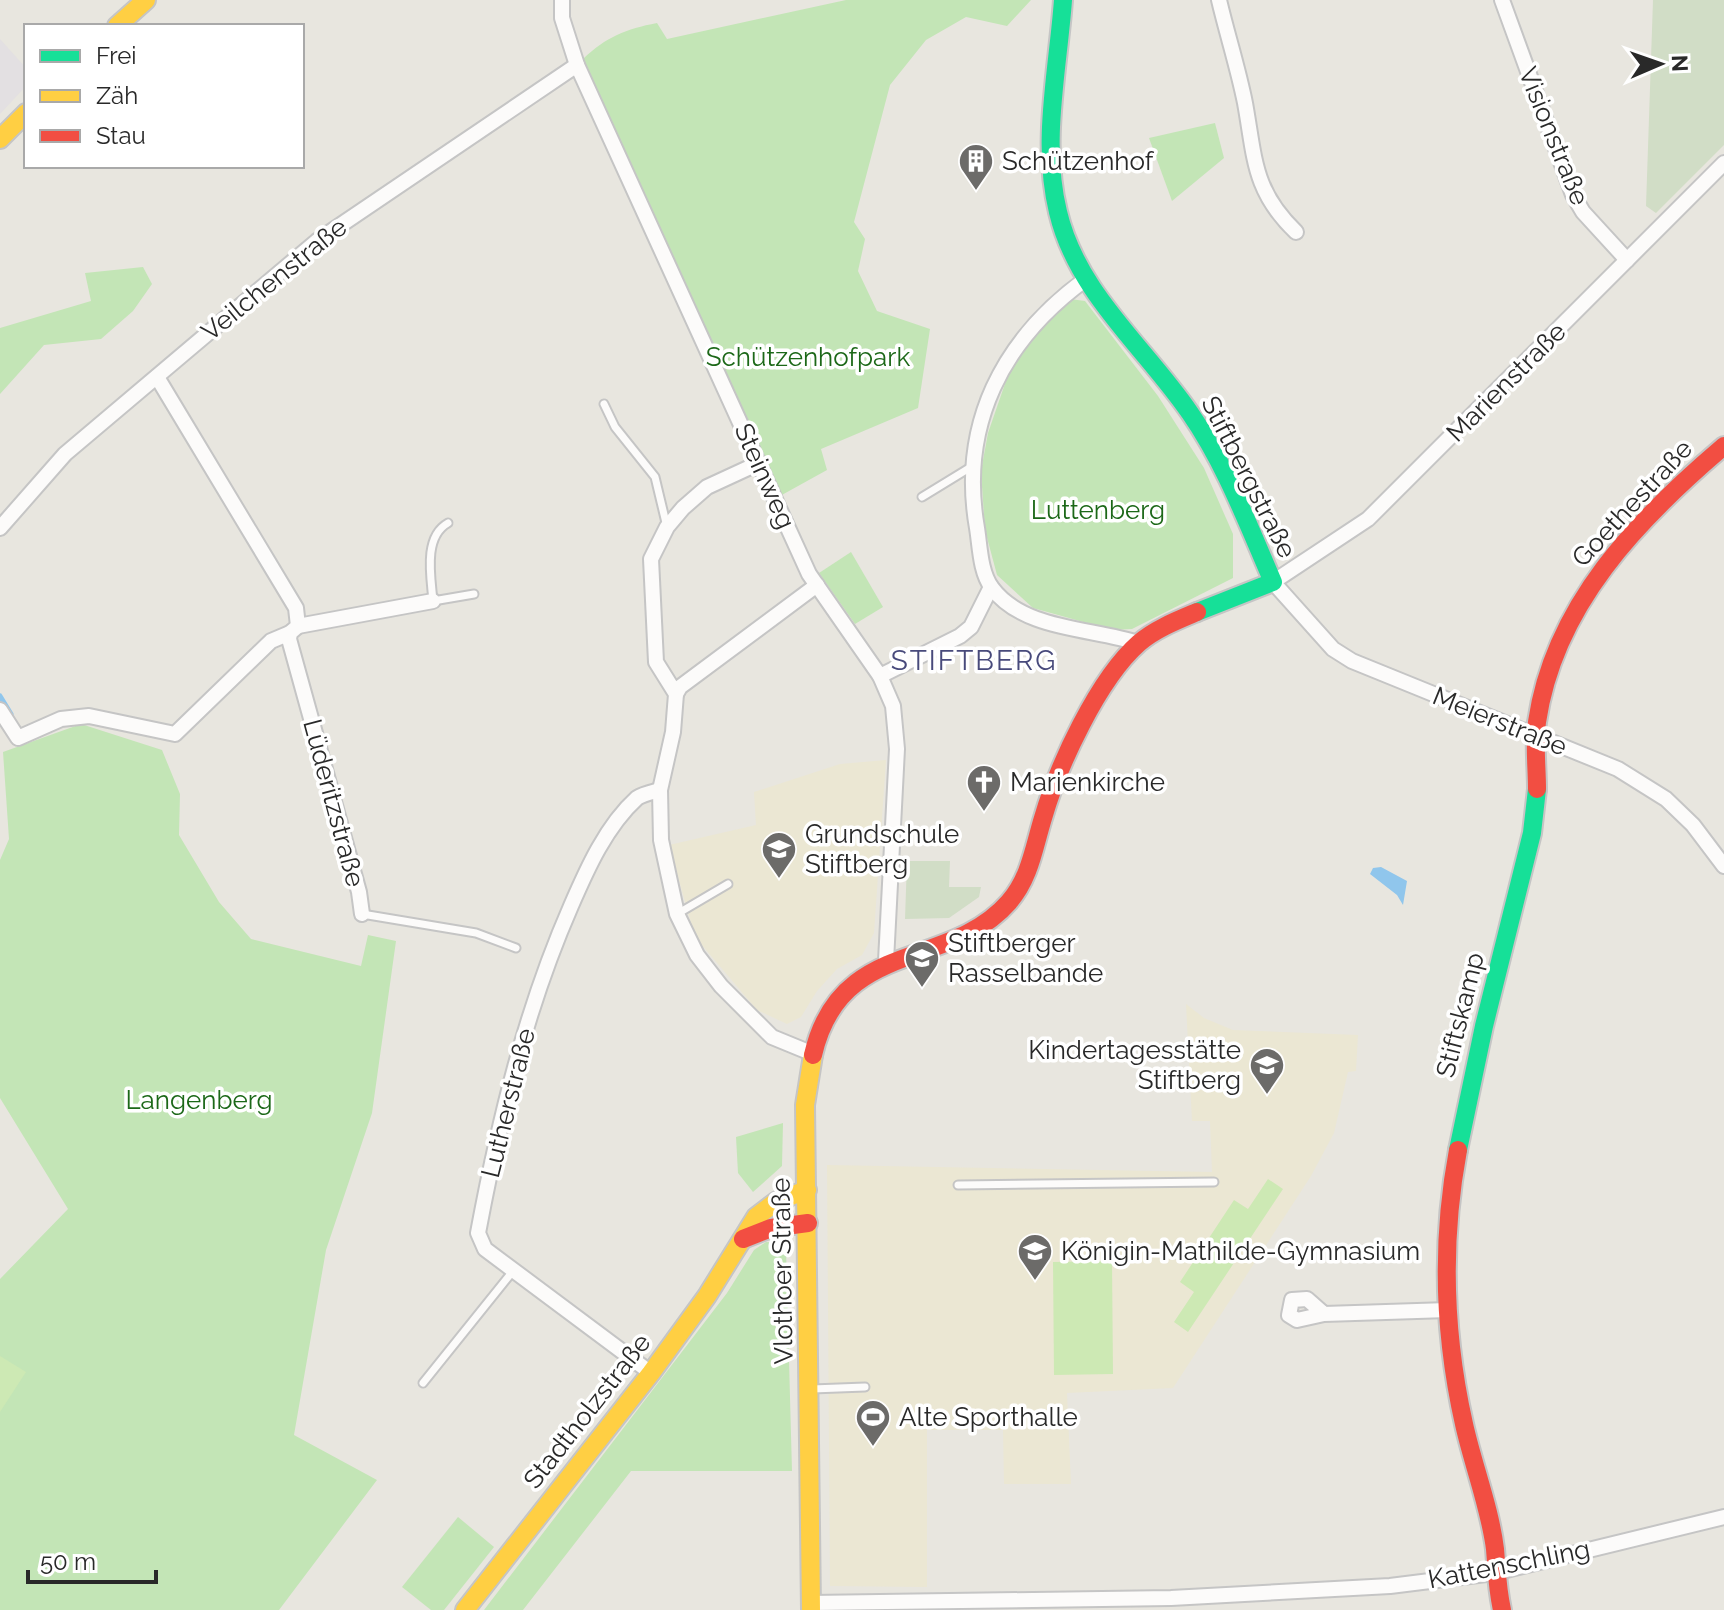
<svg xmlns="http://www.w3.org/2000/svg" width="1724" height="1610" font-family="Raleway,sans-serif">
	<rect width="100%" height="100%" fill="#e8e6df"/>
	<!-- industrial -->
	<path fill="#e3e0e2" d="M0,39l26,29v18l-26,28z"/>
	<!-- education -->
	<g fill="#ebe7d3">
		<path d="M886,760l-12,173 -12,22 -25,14 -20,22 -16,26 -14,7 -30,-14 -62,-73 -26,-92 87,-20 -2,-33 86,-28z"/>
		<path d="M1186,1004l18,14 29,12 125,5 -2,36 -8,1 -14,61 -23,43 -138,212 -106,5 4,91h-67l-1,-54h-76v157l-97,-1 -3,-421 385,7 -2,-51h-18z"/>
	</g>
	<!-- green -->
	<g fill="#c3e5b6">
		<path d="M846,0h185l-24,26 -41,-9 -40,23 -36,45 -36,137 11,17 -7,32 19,40 53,18 -12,79 -97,41 6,21 -47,26 -197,-437c23,-22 43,-30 74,-36l10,16z"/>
		<path d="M1215,123l9,35 -52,43 -23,-63z"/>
		<path d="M143,267l9,17 -19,27 -32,28 -57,6 -44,49v-66l91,-27 -6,-28z"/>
		<path d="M1070,299l15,2 73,95 46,72 29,66v44l-101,51 -20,1 -79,-22 -36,-33 -12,-45 -4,-59 7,-38 20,-58 20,-33z"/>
		<path d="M851,552l32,55 -28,17 -36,-51z"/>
		<path d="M81,724l81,26 18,44 -1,41 40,67 32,37 110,27 7,-31 28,6 -24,172 -46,137 -32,185 83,45 -98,130h-279v-331l68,-70 -68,-111v-238l9,-21 -6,-87z"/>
		<path d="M783,1123l-1,43 -29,26 -15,-19 -2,-36z"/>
		<path d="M766,1242l16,1 4,6 6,222h-161l-108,139h-39l243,-317 27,-43z"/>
		<path d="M458,1517l36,30 -50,63h-13l-29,-23z"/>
	</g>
	<!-- cemetery -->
	<g fill="#d1ddc6">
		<path d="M1653,0h71v145l-68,68 -10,-7z"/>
		<path d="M907,861h43l-1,26h32l-2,10 -30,21 -44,1z"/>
	</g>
	<!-- pitch -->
	<g fill="#cde9b4">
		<path d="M1268,1179l15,10 -95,143 -14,-10 20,-30 -14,-10 54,-82 14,9z"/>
		<path d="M1112,1261l1,113 -59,1 -1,-113z"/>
		<path d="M0,1356l26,16 -26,40z"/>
	</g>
	<!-- water -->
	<path fill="#90c6ec" d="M1381,867l26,14 -4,24 -6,-10 -27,-21 3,-6z"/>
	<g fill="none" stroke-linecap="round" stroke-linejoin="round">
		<!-- stream -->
		<path stroke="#90c6ec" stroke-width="5" d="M0,696l11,18"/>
		<!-- lane casing -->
		<g stroke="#c5c5c5" stroke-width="11">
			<g id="lane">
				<path d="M604,404l11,23 40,50 12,50"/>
				<path d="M922,497l49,-30"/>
				<path d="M448,523c-25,14 -17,54 -15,78l41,-7"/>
				<path d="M362,914l114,19 40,15"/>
				<path d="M677,914l51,-30"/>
				<path d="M958,1185l256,-3"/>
				<path d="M423,1383l90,-112"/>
				<path d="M812,1389l53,-2"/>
			</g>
		</g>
		<!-- street casing -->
		<g stroke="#c5c5c5" stroke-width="18">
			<g id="street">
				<path d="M562,0v18l15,47 232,509 71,102 13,30 4,43 -11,212"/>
				<path d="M1219,0c8,34 19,68 26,103 10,55 8,88 51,129"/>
				<path d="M1502,0l71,195 10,17 44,48"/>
				<path d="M1724,163l-356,356 -95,63 60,67 19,12 266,108 48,30 27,26 31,41"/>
				<path d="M1086,279c-84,61 -127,146 -109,249 3,18 3,44 15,60 31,42 100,40 146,55"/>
				<path d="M157,377l139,231 2,18 -8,7 -1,6 70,253 3,22"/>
				<path d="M759,463l-52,24 -24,21 -16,19 -16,32 5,103 20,32 -3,38 -13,58 1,50 16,74 20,41 24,31 51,51 39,16"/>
				<path d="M0,528l65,-74 252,-213 260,-176"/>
				<path d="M298,626l135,-25"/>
				<path d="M880,676l80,-40 11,-9 20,-40"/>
				<path d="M676,694l4,-7 137,-102"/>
				<path d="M0,710l18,28 43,-19 28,-3 86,18 96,-93 19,-8"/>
				<path d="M1324,1314l-17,-15 -15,1 -3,15 8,5 27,-6 124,-4"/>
				<path d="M651,1373l-166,-124 -7,-16c21,-112 47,-222 93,-327 16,-37 35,-80 66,-108 6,-4 16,-6 23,-8"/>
				<path d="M811,1603l360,-5 219,-12 104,-13 230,-56"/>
			</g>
		</g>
		<!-- fast casing -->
		<g stroke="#c5c5c5" stroke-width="22">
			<g id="fast">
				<path d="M1063,0c-5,69 -22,143 -5,212 19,81 87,135 132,201 36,52 58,112 83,169l-76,30"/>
				<path d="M1458,1150l26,-124 48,-193 5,-44"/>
			</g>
		</g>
		<!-- slow casing -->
		<g stroke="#c5c5c5" stroke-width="22">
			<g id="slow">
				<path d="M117,26l29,-26"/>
				<path d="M0,139l26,-26"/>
				<path d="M465,1610l186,-237 56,-77 49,-79 21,-16 30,-11"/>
				<path d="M811,1610l-6,-505 8,-50"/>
			</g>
		</g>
		<!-- jam casing -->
		<g stroke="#c5c5c5" stroke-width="22">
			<g id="jam">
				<path d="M1537,789c0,-22 -3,-45 0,-67 17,-117 101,-203 187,-276"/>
				<path d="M813,1055c27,-118 136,-84 196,-153 21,-24 25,-55 34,-84 15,-52 55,-139 96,-175 16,-14 39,-23 58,-31"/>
				<path d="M1458,1150c-17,91 -14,185 6,274 9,41 26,84 31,125 2,23 2,38 7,61"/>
				<path d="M743,1239l28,-11 37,-5"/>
			</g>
		</g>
		<!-- lane -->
		<use href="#lane" stroke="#fcfbfa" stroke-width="7"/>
		<!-- street -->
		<use href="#street" stroke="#fcfbfa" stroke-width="14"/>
		<!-- fast -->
		<use href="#fast" stroke="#16e098" stroke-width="18"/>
		<!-- slow -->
		<use href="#slow" stroke="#ffcf43" stroke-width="18"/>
		<!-- jam -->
		<use href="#jam" stroke="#f24e42" stroke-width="18"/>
	</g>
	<!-- icons -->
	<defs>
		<g id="building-pin" transform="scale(1.8)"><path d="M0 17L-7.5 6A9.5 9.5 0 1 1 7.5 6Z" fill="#6c6b69" stroke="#fff"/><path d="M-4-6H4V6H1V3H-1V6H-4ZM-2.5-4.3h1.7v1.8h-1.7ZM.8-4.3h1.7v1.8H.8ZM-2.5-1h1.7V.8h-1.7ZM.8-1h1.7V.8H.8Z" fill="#fff"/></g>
		<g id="church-pin" transform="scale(1.8)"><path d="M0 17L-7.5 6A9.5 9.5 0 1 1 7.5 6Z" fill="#6c6b69" stroke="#fff"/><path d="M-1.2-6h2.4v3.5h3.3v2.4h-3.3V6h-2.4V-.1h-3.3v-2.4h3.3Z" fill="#fff"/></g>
		<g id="school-pin" transform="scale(1.8)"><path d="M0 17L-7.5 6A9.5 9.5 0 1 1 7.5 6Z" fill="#6c6b69" stroke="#fff"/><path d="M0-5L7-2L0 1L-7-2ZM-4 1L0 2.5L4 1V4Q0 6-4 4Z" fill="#fff"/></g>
		<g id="stadium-pin" transform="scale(1.8)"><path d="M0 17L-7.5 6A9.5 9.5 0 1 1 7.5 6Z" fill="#6c6b69" stroke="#fff"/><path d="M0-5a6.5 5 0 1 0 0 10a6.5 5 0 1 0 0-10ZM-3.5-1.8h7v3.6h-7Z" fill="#fff"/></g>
	</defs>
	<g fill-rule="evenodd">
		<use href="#building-pin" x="976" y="161"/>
		<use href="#church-pin" x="984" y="782"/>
		<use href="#school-pin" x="779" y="849"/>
		<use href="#school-pin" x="922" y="958"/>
		<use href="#school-pin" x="1267" y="1065"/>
		<use href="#school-pin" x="1035" y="1251"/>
		<use href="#stadium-pin" x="873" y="1417"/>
	</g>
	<g text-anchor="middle" stroke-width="7" stroke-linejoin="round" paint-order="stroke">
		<!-- street labels -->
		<g font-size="26" fill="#292929" stroke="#fff">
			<text transform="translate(1554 136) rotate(68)" y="9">Visionstraße</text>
			<text transform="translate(274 279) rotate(-39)" y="9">Veilchenstraße</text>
			<text transform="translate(1506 382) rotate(-45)" y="9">Marienstraße</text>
			<text transform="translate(765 476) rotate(66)" y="9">Steinweg</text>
			<text transform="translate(1249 477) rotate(63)" y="9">Stiftbergstraße</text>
			<text transform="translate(1632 503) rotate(-47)" y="9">Goethestraße</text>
			<text transform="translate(1500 721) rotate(22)" y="9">Meierstraße</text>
			<text transform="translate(334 803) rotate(75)" y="9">Lüderitzstraße</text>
			<text transform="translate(1460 1015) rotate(-76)" y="9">Stiftskamp</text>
			<text transform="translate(508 1103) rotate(-76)" y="9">Lutherstraße</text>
			<text transform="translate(782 1271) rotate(-91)" y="9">Vlothoer Straße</text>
			<text transform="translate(587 1411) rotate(-52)" y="9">Stadtholzstraße</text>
			<text transform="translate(1509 1564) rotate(-11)" y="9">Kattenschling</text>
		</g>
		<!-- poi labels -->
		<g font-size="26" fill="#292929" stroke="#fff" text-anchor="start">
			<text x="1002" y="170">Schützenhof</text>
			<text x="1010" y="791">Marienkirche</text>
			<text x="805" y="843">Grundschule<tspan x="805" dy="30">Stiftberg</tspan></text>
			<text x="948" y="952">Stiftberger<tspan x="948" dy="30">Rasselbande</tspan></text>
			<text x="1241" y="1059" text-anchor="end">Kindertagesstätte<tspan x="1241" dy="30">Stiftberg</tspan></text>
			<text x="1061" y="1260">Königin-Mathilde-Gymnasium</text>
			<text x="899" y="1426">Alte Sporthalle</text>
		</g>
		<!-- park labels -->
		<g font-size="26" fill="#1c6818" stroke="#fff">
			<text x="808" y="366">Schützenhofpark</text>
			<text x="1098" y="519">Luttenberg</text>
			<text x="199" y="1109">Langenberg</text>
		</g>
		<!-- neighbourhood labels -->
		<g font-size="28" letter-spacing="2" fill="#484a7b" stroke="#fff">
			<text x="974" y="670">STIFTBERG</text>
		</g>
	</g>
	<!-- legend -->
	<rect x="24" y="24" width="280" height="144" fill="#ffffff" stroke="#a9a9a9" stroke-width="2"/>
	<rect x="40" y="50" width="40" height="12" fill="#16e098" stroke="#a9a9a9" stroke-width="2"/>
	<text x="96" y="64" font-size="24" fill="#292929">Frei</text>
	<rect x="40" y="90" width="40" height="12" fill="#ffcf43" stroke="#a9a9a9" stroke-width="2"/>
	<text x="96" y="104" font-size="24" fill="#292929">Zäh</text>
	<rect x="40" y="130" width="40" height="12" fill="#f24e42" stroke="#a9a9a9" stroke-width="2"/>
	<text x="96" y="144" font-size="24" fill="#292929">Stau</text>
	<!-- north arrow -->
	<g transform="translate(1660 64) rotate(88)" stroke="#ffffff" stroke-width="6" paint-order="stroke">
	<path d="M0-6L14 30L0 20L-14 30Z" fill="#292929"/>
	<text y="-12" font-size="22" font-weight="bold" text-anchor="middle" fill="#292929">N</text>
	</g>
	<!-- scale -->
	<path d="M28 1570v12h128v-12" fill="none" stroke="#292929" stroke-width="4"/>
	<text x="40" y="1570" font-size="24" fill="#292929" stroke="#ffffff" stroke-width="6" paint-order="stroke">50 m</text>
</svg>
